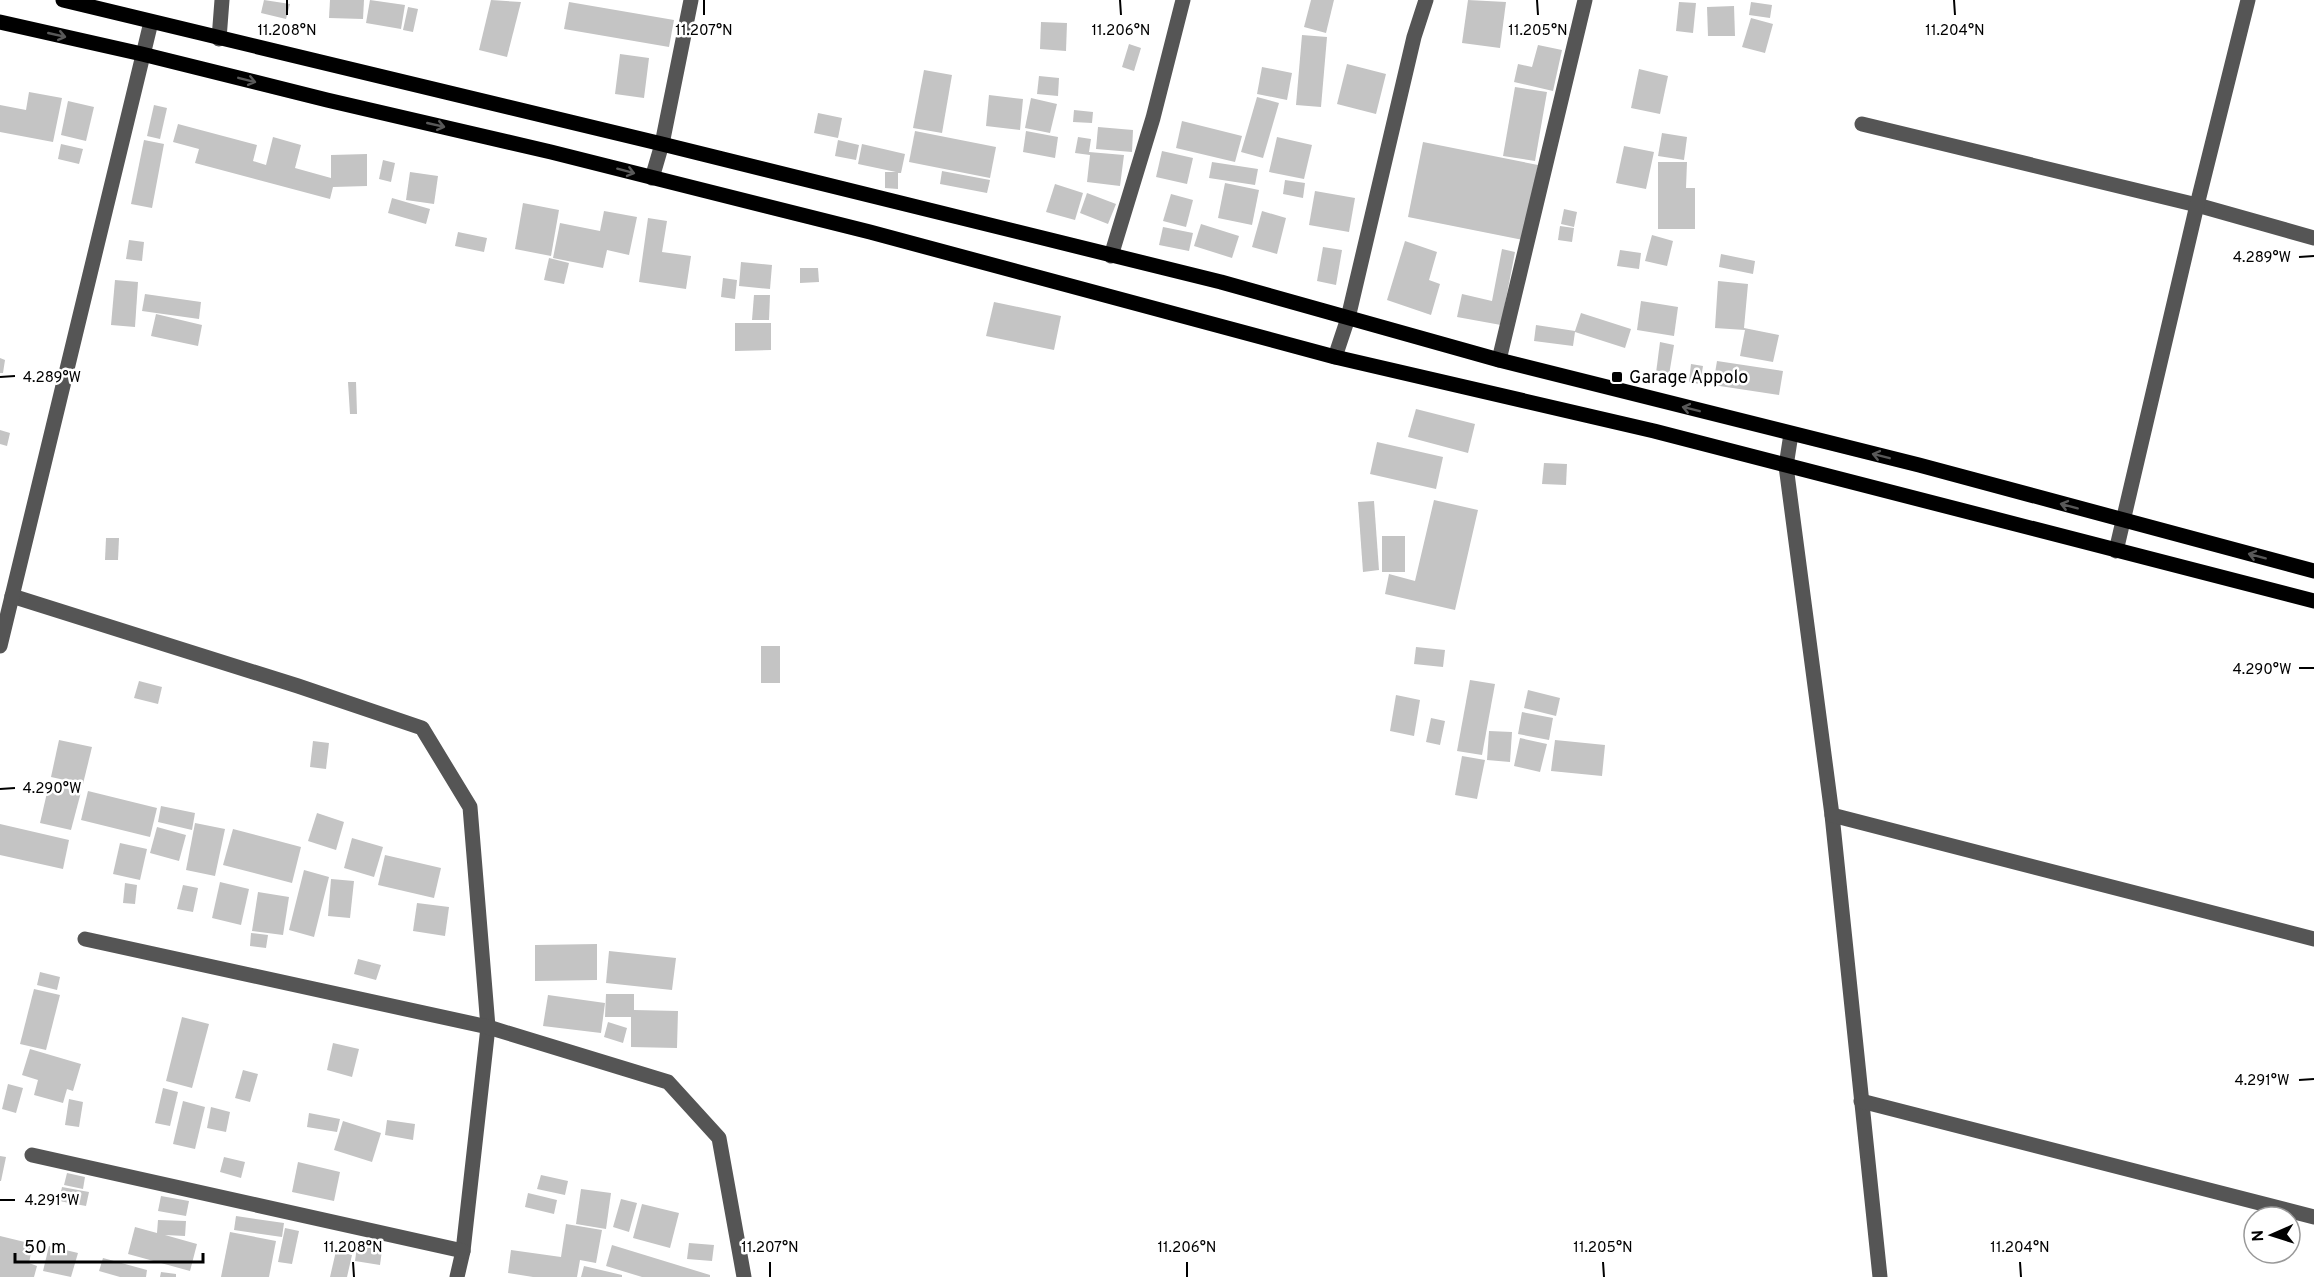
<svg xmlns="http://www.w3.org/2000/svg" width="2314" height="1277" font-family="Overpass,sans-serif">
	<rect width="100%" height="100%" fill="#fff"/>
	<!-- building -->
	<g fill="#c4c4c4">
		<path d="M264,0l26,4 -4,15 -25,-6z"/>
		<path d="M330,0h34l-1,19 -34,-1z"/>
		<path d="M370,0l35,5 -4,24 -35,-6z"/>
		<path d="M491,0l30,2 -14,55 -28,-7z"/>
		<path d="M1311,0h23l-8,33 -22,-6z"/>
		<path d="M1468,0l38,2 -6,46 -38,-5z"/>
		<path d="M569,2l105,18 -5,27 -105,-18z"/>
		<path d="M1679,2l17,1 -3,30 -17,-2z"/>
		<path d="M1751,2l21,3 -2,13 -21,-3z"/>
		<path d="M1734,6l1,30h-27l-1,-29z"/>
		<path d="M408,7l10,2 -5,23 -10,-2z"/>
		<path d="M1751,18l22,6 -8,29 -23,-6z"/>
		<path d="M1041,22l26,1 -1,28 -26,-2z"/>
		<path d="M1302,35l25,2 -6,70 -25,-2z"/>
		<path d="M1129,44l12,4 -7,23 -12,-4z"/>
		<path d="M1538,45l24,5 -9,41 -39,-9 4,-18 14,3z"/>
		<path d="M620,54l29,4 -5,40 -29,-4z"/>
		<path d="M1347,64l39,10 -10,40 -39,-10z"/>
		<path d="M1262,67l30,6 -5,27 -30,-6z"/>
		<path d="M1639,69l29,7 -8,38 -29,-6z"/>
		<path d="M924,70l28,5 -10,58 -29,-5z"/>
		<path d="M1039,76l20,2 -1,18 -21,-2z"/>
		<path d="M1515,87l32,5 -12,69 -32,-5z"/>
		<path d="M29,92l33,6 -9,44 -53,-10v-27l26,5z"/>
		<path d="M989,95l34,4 -3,31 -34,-4z"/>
		<path d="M1257,97l22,6 -16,55 -22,-6z"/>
		<path d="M1031,98l26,6 -7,29 -25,-5z"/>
		<path d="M68,101l26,6 -8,34 -25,-6z"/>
		<path d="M154,105l13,3 -7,31 -13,-3z"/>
		<path d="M1074,110l19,2 -1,11 -19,-1z"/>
		<path d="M818,113l24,5 -4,20 -24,-5z"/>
		<path d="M1182,121l60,15 -7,26 -59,-14z"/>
		<path d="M178,124l79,21 -4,16 13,4 7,-28 28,8 -6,23 36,10v-23l36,-1v32l-34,1 -3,12 -135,-36 4,-14 -26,-7z"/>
		<path d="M1098,127l35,3 -1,22 -36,-3z"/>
		<path d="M915,131l81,16 -6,31 -81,-16z"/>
		<path d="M1026,131l32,6 -3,21 -32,-6z"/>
		<path d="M1662,133l25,4 -3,23 -26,-4z"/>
		<path d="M1078,137l13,2 -2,13 35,3 -4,31 -33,-4 3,-27 -15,-2z"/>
		<path d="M1277,137l35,8 -8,34 -35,-7z"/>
		<path d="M144,140l20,4 -12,64 -21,-4z"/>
		<path d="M838,140l21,5 -3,15 -21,-4z"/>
		<path d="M1423,142l115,23 -15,75 -115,-23z"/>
		<path d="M61,144l22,5 -4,15 -21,-5z"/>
		<path d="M862,144l43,10 -4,19h-3v16l-13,-1v-16h11l-38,-8z"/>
		<path d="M1624,146l30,6 -8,37 -30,-6z"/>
		<path d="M1162,151l31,7 -6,26 -31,-7z"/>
		<path d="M383,160l12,3 -4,19 -12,-3z"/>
		<path d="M1212,162l46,7 -3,16 -46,-7z"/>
		<path d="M1658,162h29l-1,26h9v41h-37z"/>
		<path d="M942,171l48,9 -3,13 -47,-9z"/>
		<path d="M410,172l28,4 -4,28 -28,-4z"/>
		<path d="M1285,180l20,3 -2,15 -20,-4z"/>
		<path d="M1225,183l34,7 -7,35 -34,-7z"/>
		<path d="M1055,184l28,9 -8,27 -29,-8z"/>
		<path d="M1315,191l40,7 -6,34 -40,-7z"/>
		<path d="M1087,193l29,11 -8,20 -28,-11z"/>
		<path d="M1171,194l22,6 -7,27 -23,-6z"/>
		<path d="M392,198l38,11 -4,15 -38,-11z"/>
		<path d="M523,203l36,7 -8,46 -36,-7z"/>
		<path d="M1564,209l13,3 -3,15 -13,-3z"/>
		<path d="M604,211l33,6 -8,38 -22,-5 -4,18 -50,-10 7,-35 40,8z"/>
		<path d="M1262,211l24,7 -9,36 -25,-7z"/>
		<path d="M648,218l19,3 -5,31 29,4 -5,33 -47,-7z"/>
		<path d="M1201,224l38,12 -7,22 -38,-12z"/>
		<path d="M1560,226l14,2 -2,14 -14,-2z"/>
		<path d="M1163,227l30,6 -4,18 -30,-6z"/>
		<path d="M458,232l29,6 -3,14 -29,-6z"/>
		<path d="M1652,235l21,6 -6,25 -22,-5z"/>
		<path d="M129,240l15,2 -2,19 -16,-2z"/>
		<path d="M1405,241l32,11 -8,28 11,4 -9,31 -44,-15z"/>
		<path d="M1323,247l19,3 -6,35 -19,-4z"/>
		<path d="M1502,249l13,3 -14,73 -44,-8 5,-23 30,7z"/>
		<path d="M1620,250l21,3 -2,16 -22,-3z"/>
		<path d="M1721,254l34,7 -2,13 -34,-7z"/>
		<path d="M549,258l20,5 -5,21 -20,-4z"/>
		<path d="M741,262l31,3 -2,24 -31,-3z"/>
		<path d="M800,268h18l1,14 -19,1z"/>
		<path d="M723,278l14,2 -2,19 -14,-2z"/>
		<path d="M115,280l23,2 -3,45 -24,-2z"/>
		<path d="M1718,281l30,3 -4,44 35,7 -6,27 -33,-6 5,-26 -30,-2z"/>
		<path d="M145,294l56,8 -2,17 -57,-8z"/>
		<path d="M754,295h16l-1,25h-17z"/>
		<path d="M1641,301l37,6 -4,29 -37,-6z"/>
		<path d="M994,302l67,14 -7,34 -68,-14z"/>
		<path d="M1581,313l50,16 -6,19 -50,-16 -2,14 -39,-5 2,-16 39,6z"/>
		<path d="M156,314l46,11 -4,21 -47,-10z"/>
		<path d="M735,323h36v27l-36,1z"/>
		<path d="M1660,342l14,3 -5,30 -13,-2z"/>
		<path d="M0,358l5,2 -2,13h-3z"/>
		<path d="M1717,361l66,10 -4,24 -66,-10z"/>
		<path d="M1691,364l12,2 -3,18 -11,-2z"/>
		<path d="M348,382h8l1,32h-7z"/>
		<path d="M1416,409l59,15 -7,29 -60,-16z"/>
		<path d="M0,430l10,3 -3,13 -7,-2z"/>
		<path d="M1377,442l66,15 -7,32 -66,-15z"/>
		<path d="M1544,463l23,1 -1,21 -24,-1z"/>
		<path d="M1434,500l44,10 -23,100 -70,-16 4,-20 26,7z"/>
		<path d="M1374,501l5,69 -16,2 -5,-70z"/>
		<rect x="1382" y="536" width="23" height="36"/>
		<path d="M106,538h13l-1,22h-13z"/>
		<rect x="761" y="646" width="19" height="37"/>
		<path d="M1416,647l29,3 -2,17 -29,-3z"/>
		<path d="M1470,680l25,4 -13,71 -25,-4z"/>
		<path d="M139,681l23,6 -4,17 -24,-6z"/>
		<path d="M1528,690l32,8 -4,18 -32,-8z"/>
		<path d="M1396,695l24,5 -6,36 -24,-5z"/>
		<path d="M1522,712l31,6 -4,22 -31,-6z"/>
		<path d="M1431,718l14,3 -5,24 -14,-3z"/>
		<path d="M1489,731l23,1 -2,30 -23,-2z"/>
		<path d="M1520,738l27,6 -7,28 -26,-6z"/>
		<path d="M59,740l33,7 -9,37 -32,-7z"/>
		<path d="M1555,740l50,5 -3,31 -51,-5z"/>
		<path d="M313,741l16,2 -3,26 -16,-2z"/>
		<path d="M1462,756l23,4 -8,39 -22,-4z"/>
		<path d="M49,784l32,8 -10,38 -31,-7z"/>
		<path d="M88,791l69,17 -7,29 -69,-17z"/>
		<path d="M161,806l34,7 -3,17 -34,-8z"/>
		<path d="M317,813l27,9 -8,28 -28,-9z"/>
		<path d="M195,823l30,6 -10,47 -29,-6z"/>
		<path d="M0,824l69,16 -6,29 -63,-14z"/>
		<path d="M157,827l29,8 -7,26 -29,-8z"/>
		<path d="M233,829l68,18 -9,36 -69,-18z"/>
		<path d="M352,838l31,9 -9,30 -30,-9z"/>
		<path d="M120,843l27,6 -7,31 -27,-6z"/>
		<path d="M385,855l56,13 -7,30 -56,-13z"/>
		<path d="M304,870l25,7 -15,60 -25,-7z"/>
		<path d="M331,879l23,2 -4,37 -22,-2z"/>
		<path d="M220,882l29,7 -8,36 -29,-7z"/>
		<path d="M125,883l12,2 -2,19 -12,-1z"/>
		<path d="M183,885l15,3 -5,24 -16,-3z"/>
		<path d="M258,892l31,5 -6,38 -31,-4z"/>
		<path d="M417,903l32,4 -4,29 -32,-5z"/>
		<path d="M251,933l17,2 -2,13 -16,-2z"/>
		<path d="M597,944v36l-62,1v-36z"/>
		<path d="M609,951l67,7 -4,32 -66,-7z"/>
		<path d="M358,959l23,6 -5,15 -22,-6z"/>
		<path d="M40,972l20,5 -3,13 -20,-5z"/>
		<path d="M34,989l26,6 -14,55 -26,-6z"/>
		<path d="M606,994h28v16l44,1 -1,37 -46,-1v-30h-26z"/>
		<path d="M548,995l57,8 -4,30 -58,-7z"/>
		<path d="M182,1017l27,7 -17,64 -26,-7z"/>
		<path d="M608,1022l19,6 -4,15 -19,-6z"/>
		<path d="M333,1043l26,6 -7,28 -25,-7z"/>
		<path d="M30,1049l51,15 -8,27 -6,-2 -4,14 -29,-8 4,-15 -16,-5z"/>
		<path d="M243,1070l15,4 -8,28 -15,-4z"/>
		<path d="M8,1084l15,4 -7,25 -14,-4z"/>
		<path d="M163,1088l15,4 -8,34 -15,-3z"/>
		<path d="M69,1099l14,3 -4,25 -14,-2z"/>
		<path d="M183,1101l22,6 -10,42 -22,-5z"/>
		<path d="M211,1107l19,5 -4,20 -19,-4z"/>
		<path d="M309,1113l31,6 -3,13 -30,-5z"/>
		<path d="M387,1120l28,4 -2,16 -28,-5z"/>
		<path d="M343,1121l38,12 -9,29 -38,-12z"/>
		<path d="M0,1156l6,1 -5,24h-1z"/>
		<path d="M224,1157l21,5 -4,16 -21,-6z"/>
		<path d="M298,1162l42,10 -6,29 -42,-9z"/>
		<path d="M67,1173l18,4 -2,12 -19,-4z"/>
		<path d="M541,1175l27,6 -3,14 -28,-6z"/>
		<path d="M62,1187l27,5 -3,14 -27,-5z"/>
		<path d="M581,1189l30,4 -5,36 -30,-5z"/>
		<path d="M528,1193l29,7 -3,14 -29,-7z"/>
		<path d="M161,1196l28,5 -3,15 -28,-5z"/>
		<path d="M621,1199l16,4 -8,29 -16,-5z"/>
		<path d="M642,1204l37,9 -9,35 -37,-10z"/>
		<path d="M236,1216l48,7 -2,14 -48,-7z"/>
		<path d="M158,1220l28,1 -1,15 -20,-1 32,9 -7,27 -62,-17 7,-27 22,6z"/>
		<path d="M566,1224l36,6 -6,33 -16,-3 -3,17h-44l-25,-4 3,-23 50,7z"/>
		<path d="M285,1228l14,3 -7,33 -14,-2z"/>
		<path d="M230,1232l46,9 -7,36h-48z"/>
		<path d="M0,1236l33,8 -4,19 8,3 -3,11h-34z"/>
		<path d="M689,1243l25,2 -2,16 -25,-2z"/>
		<path d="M612,1245l98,30v2h-68l-36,-11z"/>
		<path d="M49,1246l29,7 -7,24 -28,-6z"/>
		<path d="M357,1246l25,4 -2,15 -25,-4z"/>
		<path d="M336,1251l16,4 -5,22h-17z"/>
		<path d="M103,1258l44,12 -1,7h-26l-21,-6z"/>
		<path d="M584,1266l38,9v2h-41z"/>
		<path d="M161,1272l15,2v3h-16z"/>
	</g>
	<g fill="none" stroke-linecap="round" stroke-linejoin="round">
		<!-- minor -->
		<g stroke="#555" stroke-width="15">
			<path d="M219,39l3,-39"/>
			<path d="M1862,124l335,81 117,33"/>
			<path d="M652,178l10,-34 29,-144"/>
			<path d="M1111,256l42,-138 30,-118"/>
			<path d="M1335,357l13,-39 66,-281 12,-37"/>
			<path d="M1499,360l86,-360"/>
			<path d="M1791,434l-5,32 46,349 48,462"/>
			<path d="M2116,551l81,-346 51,-205"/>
			<path d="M12,596l286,90 124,42 48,79 18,220 -25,224 -6,26"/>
			<path d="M0,646l151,-624"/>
			<path d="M1832,815l482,124"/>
			<path d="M85,939l403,88 180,55 51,56 25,139"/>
			<path d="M1861,1101l453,116"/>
			<path d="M32,1155l431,96"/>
		</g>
		<!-- major -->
		<g stroke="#000" stroke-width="15">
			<path d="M63,0l599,144 559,138 278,78 420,105 395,106"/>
			<path d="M0,22l142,32 185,46 224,52 319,80 465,125 319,74 660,170"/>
		</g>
	</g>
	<!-- one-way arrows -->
	<defs><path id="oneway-shaft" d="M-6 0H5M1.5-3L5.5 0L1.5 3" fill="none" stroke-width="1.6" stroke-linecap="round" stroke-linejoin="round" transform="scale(1.5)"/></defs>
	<g stroke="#595959">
		<use href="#oneway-shaft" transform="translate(57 35) rotate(13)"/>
		<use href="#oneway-shaft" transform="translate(247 80) rotate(14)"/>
		<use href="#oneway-shaft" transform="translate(436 125) rotate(13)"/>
		<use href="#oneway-shaft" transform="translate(626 171) rotate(15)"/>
		<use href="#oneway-shaft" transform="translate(1691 409) rotate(-166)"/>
		<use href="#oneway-shaft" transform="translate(1881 456) rotate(-166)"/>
		<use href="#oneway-shaft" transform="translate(2069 506) rotate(-165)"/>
		<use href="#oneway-shaft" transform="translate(2257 556) rotate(-165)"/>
	</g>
	<!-- ticks -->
	<path fill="none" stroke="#000" stroke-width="2" d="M287,0v15M704,0v15M1120,0l1,15M1537,0l1,15M1954,0l1,15M2299,257l15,-1M0,377l15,-1M2299,668h15M0,789l15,-1M2299,1080l15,-1M0,1200h15M353,1262l1,15M770,1262v15M1187,1262v15M1603,1262l1,15M2020,1262l1,15"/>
	<!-- markers -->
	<rect fill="#000" stroke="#fff" stroke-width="2" x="1611" y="371" width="12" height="12" rx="3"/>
	<g text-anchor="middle" stroke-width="5" stroke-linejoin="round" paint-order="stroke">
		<!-- poi labels -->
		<g font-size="18" fill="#000" stroke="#fff" text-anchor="start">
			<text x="1629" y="383">Garage Appolo</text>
		</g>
	</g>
	<g font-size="15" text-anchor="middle" fill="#000" stroke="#fff" stroke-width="5" stroke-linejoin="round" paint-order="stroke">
		<text x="287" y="35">11.208°N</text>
		<text x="704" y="35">11.207°N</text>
		<text x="1121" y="35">11.206°N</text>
		<text x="1538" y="35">11.205°N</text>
		<text x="1955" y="35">11.204°N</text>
		<text x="2262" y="262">4.289°W</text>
		<text x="52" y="382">4.289°W</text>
		<text x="2262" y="674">4.290°W</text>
		<text x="52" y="793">4.290°W</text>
		<text x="2262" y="1085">4.291°W</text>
		<text x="52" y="1205">4.291°W</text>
		<text x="353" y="1252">11.208°N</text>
		<text x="770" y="1252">11.207°N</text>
		<text x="1187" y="1252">11.206°N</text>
		<text x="1603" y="1252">11.205°N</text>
		<text x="2020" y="1252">11.204°N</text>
	</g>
	<!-- north arrow -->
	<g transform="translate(2272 1235) rotate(267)"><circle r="28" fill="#ffffff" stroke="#999999" stroke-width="1.5"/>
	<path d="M0-4.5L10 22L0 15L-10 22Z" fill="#000000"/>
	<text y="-9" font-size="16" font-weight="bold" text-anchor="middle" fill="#000000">N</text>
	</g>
	<!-- scale -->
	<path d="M15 1253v9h188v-9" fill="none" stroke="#000000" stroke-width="3"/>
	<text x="24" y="1253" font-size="18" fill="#000000" stroke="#ffffff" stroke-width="4.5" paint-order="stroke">50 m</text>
</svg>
